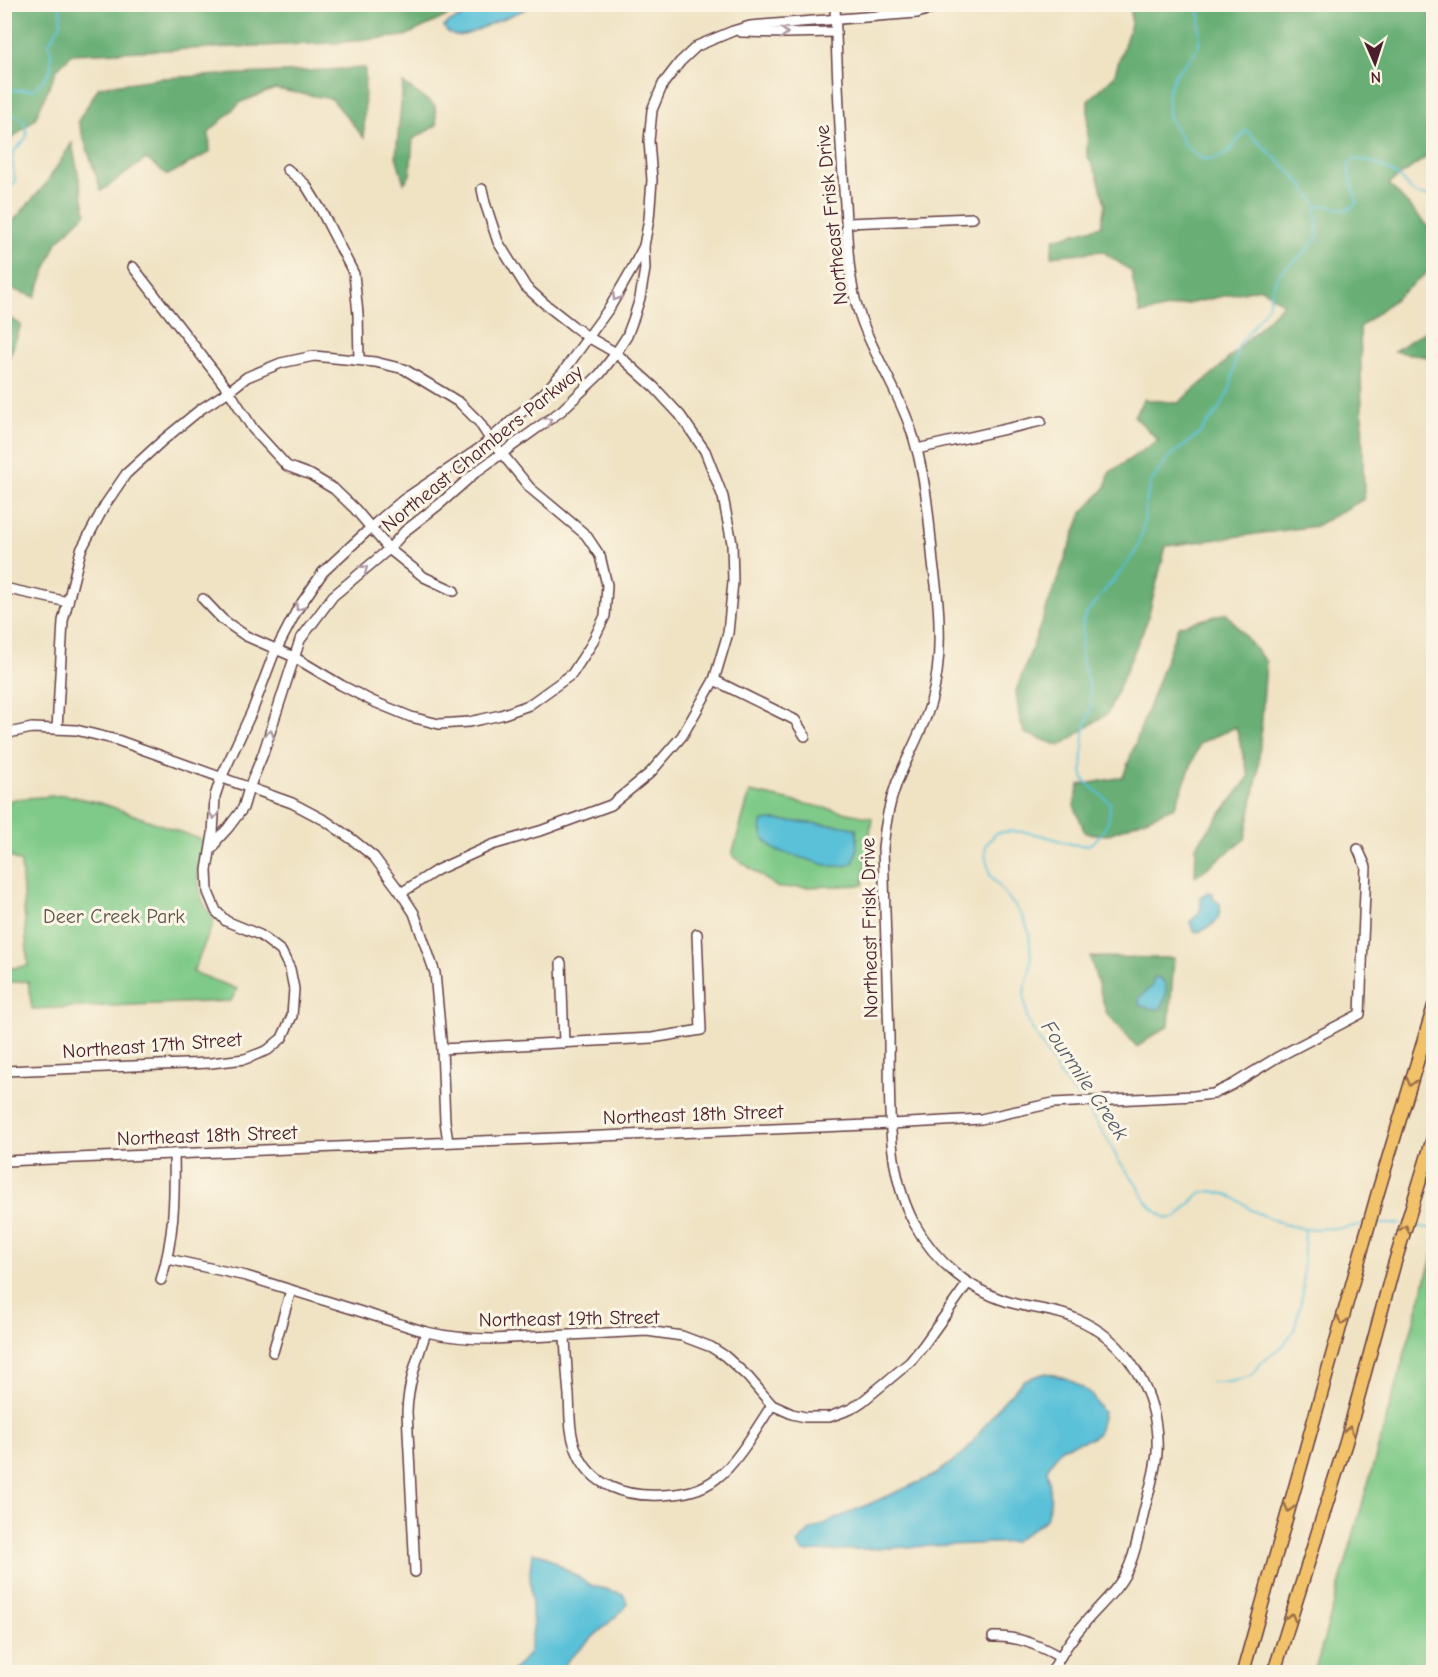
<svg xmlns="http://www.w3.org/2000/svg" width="1438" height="1677" font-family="'Comic Neue',sans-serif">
	<rect width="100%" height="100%" fill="#fcf5e5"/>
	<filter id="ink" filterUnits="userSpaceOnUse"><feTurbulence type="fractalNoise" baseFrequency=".0167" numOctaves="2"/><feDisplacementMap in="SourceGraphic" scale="12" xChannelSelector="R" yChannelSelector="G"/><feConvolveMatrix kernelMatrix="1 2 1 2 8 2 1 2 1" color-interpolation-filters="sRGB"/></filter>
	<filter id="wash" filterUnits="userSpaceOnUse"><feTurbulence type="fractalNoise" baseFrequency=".008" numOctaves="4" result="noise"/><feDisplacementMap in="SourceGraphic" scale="24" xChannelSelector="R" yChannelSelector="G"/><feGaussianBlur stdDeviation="1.35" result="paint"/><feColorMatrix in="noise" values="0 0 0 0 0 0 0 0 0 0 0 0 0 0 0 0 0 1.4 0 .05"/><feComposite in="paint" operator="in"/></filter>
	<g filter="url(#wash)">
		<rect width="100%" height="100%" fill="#f0e3c4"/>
		<!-- green -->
		<g fill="#7fca88" stroke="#64745a" stroke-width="1.5">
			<path d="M750,792l122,26 -9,67 -85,3 -46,-33z"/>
			<path d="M66,795l38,9 101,37 -8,33 5,26 12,21 -21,51 44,17 -6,12 -199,8 -4,-28 -23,2v-14l23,-3 -7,-103 -16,-10v-50l10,-4z"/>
			<path d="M1433,1254v418h-119l6,-19z"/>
		</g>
		<!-- forest -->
		<g fill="#67ae74" stroke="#586650" stroke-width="1.5">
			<path d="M5,4h465v1l-65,31 -71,7 -262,11 -15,15 -22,50 -25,21 -5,1z"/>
			<path d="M1131,5h302v147l-44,32 39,42 5,22v20l-73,59 4,172 -48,27 -150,20 -19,75 -39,92 -48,33 -36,-13 -5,-17 -3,-25 66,-178 24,-26 3,-14 49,-33 -24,-24 10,-17 34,4 38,-32 67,-67 -22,-16 -121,26 -9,-43 -29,-20 -51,5 3,-17 47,-13 4,-22 -7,-27 -11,-22 1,-54 26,-25 17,-52z"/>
			<path d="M365,68l-1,70 -32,-39 -57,-10 -34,13 -32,30 1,20 -42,23 -22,-16 -45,32 -23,-70 21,-34 63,-9z"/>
			<path d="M403,83l32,23 2,19 -24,14 -3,36 -6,8 -8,-27z"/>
			<path d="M72,143l14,70 -29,29 -22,55 -30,-10v-57l40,-45z"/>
			<path d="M5,314l16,11 -16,44z"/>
			<path d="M1433,326v32l-39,-7z"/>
			<path d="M1226,613l40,49 -8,111 -13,66 -50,38 1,-31 53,-69 -13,-50 -36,16 -25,64 -68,28 -22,-2 -11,-28 5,-20 44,-8 55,-151z"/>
			<path d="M1090,957l84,1 -5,67 -32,22 -31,-35z"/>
		</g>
		<!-- water -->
		<g fill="#5ac1d8" stroke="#527082" stroke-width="1.5">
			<path d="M488,5h46c-14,7 -29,13 -44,19 -13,6 -37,21 -46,3l4,-4z"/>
			<path d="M774,820l71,6 11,3c3,12 2,22 -3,34l-8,3h-15l-55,-16 -11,-11 -3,-10 2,-8z"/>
			<path d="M1208,892l5,1v5l7,6c2,16 -9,24 -23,28l-4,-2 -3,-8c12,-11 11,-11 11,-26z"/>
			<path d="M1154,977c18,2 12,21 6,32l-11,-1 -10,-3v-7l13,-12z"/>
			<path d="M1046,1373l23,6 21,14 13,20 -5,20 -6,5 -31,10 -14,21 4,29 -5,21 -32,23 -211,10 -6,-8 13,-14 125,-55 31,-24 35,-47 23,-24z"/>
			<path d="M532,1553l10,1 48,31 33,9 4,8 -2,6 -55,50 -12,14h-46l17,-19 4,-24 -3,-58z"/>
		</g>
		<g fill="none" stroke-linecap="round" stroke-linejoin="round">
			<!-- stream -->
			<g stroke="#5ac1d8" stroke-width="2">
				<path d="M4,72l5,18h24c18,-17 22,-21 16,-47l12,-20 -1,-19"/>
				<path d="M4,108l20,13 3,14 -3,6 -10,10 -2,8 3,22 -11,17"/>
				<path d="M1318,206c11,-3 20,5 30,4l9,-7 -8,-31v-8l4,-5c18,1 34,8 48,20 5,5 8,11 14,14 5,3 12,2 19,4"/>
				<path d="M1079,1099l-19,-24 -32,-53 -4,-26 1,-9 5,-16 1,-15 -2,-24 -5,-13 -10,-14 -24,-30 -5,-21 1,-9 10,-12c21,-4 38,0 59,6 9,3 21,8 32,6 9,-2 18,-16 21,-24 2,-5 1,-12 2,-18l-26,-23 -2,-9 2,-38 7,-26 -1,-17 -9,-34 2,-35 3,-7 16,-20 26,-31 9,-14 6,-18 3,-30 5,-19 18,-25 29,-22 19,-23 13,-23 8,-43 30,-40 6,-23 5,-9 26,-22 13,-15 -2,-28 2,-3c-8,-8 -12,-18 -20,-26 -17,-17 -35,-33 -52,-50 -8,10 -16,24 -29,28 -4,1 -11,1 -15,1l-17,-13 -17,-30v-25l8,-18 12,-12 11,-15 1,-30 -4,-12"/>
				<path d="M1083,1103l26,39 9,18 18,23 10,18 8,9 12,8h10l23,-24 13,-3 17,4 17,10 5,5 32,14 22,5 39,-1 21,-4"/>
				<path d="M1374,1224h27"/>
				<path d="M1410,1225l24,4"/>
				<path d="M1211,1382h19l18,-5 7,-5 5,-8 24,-19 10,-15 9,-38v-23l2,-40"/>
			</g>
		</g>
	</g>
	<g filter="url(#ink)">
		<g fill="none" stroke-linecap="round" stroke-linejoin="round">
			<!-- minor casing -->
			<g stroke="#633c42" stroke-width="12">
				<g id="minor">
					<path d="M835,4c2,67 5,134 10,200 2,31 3,70 11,99 12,43 38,80 53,121 16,44 20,92 24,139 3,20 6,42 6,63 1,26 -1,51 -8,76 -8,28 -23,53 -34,80 -8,21 -12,43 -14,66 2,63 4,126 6,189 1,60 -4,132 25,186 21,39 58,70 102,81 19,5 40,6 58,14 54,21 86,78 83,135 -2,19 -8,39 -13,58 -4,18 -7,36 -14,53 -9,23 -26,37 -42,55 -14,16 -27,34 -36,53"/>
					<path d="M741,32l44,1 51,-1"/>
					<path d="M287,169l18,15 16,26 33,64 4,40 1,46"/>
					<path d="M847,223l126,-5"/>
					<path d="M133,267l96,124 24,38 34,37 24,9 23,14 21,20 34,40 35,28 30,14"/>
					<path d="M917,449l124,-28"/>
					<path d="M4,588l64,14"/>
					<path d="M714,680l81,40 10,16"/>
					<path d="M57,729l6,-108 18,-71 24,-45 21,-31 36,-33 39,-32 28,-18 18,-14 34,-14 33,-7 61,6 29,7 56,34 19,19 11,17 40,49 56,47 14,21 7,29 -2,31 -14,29 -19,29 -43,31 -28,10 -32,7 -30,2 -28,-7 -39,-16 -31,-16 -47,-28 -48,-21 -23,-16 -20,-21"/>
					<path d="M4,734l28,-6 44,2 41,10 175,63 34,18 27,19 21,17 27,36 13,20 21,60 7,76 3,72 3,21"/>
					<path d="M214,847l3,-7 11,-12 15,-20 6,-20 14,-34 37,-114 33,-44 56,-47 16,-18 36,-28 35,-31 85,-61 39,-37 16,-21 11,-17 7,-19 6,-19 5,-29 -1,-23 5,-27 3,-39 -3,-39 3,-31 11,-26 17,-22 17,-16 36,-15 17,-5 167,-13 29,-9"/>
					<path d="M401,893l36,-23 55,-25 51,-15 68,-25 39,-32 32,-37 32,-56 14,-47 5,-51 -1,-39 -9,-46 -18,-46 -25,-36 -26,-28 -38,-34 -28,-16 -15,-11 -28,-22 -19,-17 -28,-45 -13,-39 -3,-14"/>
					<path d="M561,963l3,80"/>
					<path d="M442,1049l210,-11 49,-8 -4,-96"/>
					<path d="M4,1071l207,-8 34,-4 23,-9 14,-12 10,-22 2,-27 -4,-20 -9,-18 -21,-16 -34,-14 -10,-10 -8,-19 -1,-22 6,-36 2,-38 6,-18 32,-69 20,-53 24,-46 26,-38 54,-50 26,-22 77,-52 65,-56 18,-20 47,-65 22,-38 12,-23"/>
					<path d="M4,1161l887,-37 90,-5 72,-16 141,-7 19,-2 19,-9 44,-27 84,-44 6,-147 -8,-18"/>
					<path d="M168,1259l78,17 180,56c22,5 44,7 67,7l154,-8 35,5 29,11 14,9 23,21 24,28 20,9 13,3h24l22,-8 12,-8 47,-39 13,-16 45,-63"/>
					<path d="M161,1280c13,-42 14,-83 13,-126"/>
					<path d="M565,1336c1,20 2,39 4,59 1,18 0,37 7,54 14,38 50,48 86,46 20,-1 39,-4 55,-17 20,-15 41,-52 55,-73"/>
					<path d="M273,1352l18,-62"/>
					<path d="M415,1572l-8,-160c1,-28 10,-53 19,-80"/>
					<path d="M993,1637c25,-1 45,8 67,20"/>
				</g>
			</g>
			<!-- highway casing -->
			<g stroke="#633c42" stroke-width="15">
				<g id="highway">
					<path d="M1243,1672l135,-480 56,-186"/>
					<path d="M1274,1672l72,-230 48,-177 40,-130"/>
				</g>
			</g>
			<!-- minor -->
			<use href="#minor" stroke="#fff" stroke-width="9"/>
			<!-- highway -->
			<use href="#highway" stroke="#f2c26a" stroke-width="12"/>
		</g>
		<!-- one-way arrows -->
		<defs><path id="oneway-chevron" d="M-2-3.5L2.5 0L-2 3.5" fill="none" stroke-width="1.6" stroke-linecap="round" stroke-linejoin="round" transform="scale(1.5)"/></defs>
		<g stroke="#ae9aa0">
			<use href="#oneway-chevron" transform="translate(784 33)"/>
			<use href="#oneway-chevron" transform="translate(616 297) rotate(121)"/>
			<use href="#oneway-chevron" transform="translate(548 421) rotate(-35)"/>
			<use href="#oneway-chevron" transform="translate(364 569) rotate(-39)"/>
			<use href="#oneway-chevron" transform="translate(299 607) rotate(123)"/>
			<use href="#oneway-chevron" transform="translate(270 734) rotate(-72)"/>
			<use href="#oneway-chevron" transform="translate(214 815) rotate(93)"/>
		</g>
		<g stroke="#9e704a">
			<use href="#oneway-chevron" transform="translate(1411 1082) rotate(106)"/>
			<use href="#oneway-chevron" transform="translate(1405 1229) rotate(-73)"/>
			<use href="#oneway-chevron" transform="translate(1342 1321) rotate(106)"/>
			<use href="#oneway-chevron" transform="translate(1349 1430) rotate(-75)"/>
			<use href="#oneway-chevron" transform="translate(1289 1508) rotate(106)"/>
			<use href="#oneway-chevron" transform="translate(1291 1617) rotate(-73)"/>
		</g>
	</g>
	<g text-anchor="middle" stroke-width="6" stroke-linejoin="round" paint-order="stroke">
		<!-- street labels -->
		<g font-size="20" fill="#4a1f2b" stroke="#fcf5e5">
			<text transform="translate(831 215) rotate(-96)" y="7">Northeast Frisk Drive</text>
			<text transform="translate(482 448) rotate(-39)" y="7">Northeast Chambers Parkway</text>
			<text transform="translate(869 928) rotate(-91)" y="7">Northeast Frisk Drive</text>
			<text transform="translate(152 1045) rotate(-4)" y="7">Northeast 17th Street</text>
			<text transform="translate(693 1114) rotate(-2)" y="7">Northeast 18th Street</text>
			<text transform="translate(207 1135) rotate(-2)" y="7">Northeast 18th Street</text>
			<text transform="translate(569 1318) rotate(-1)" y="7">Northeast 19th Street</text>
		</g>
		<!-- park labels -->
		<g font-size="20" fill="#5a5247" stroke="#fcf5e5">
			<text x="114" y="923">Deer Creek Park</text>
		</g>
		<!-- water labels -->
		<g font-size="21" font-style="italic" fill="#505868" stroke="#fcf5e5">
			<text transform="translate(1085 1080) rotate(56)" y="7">Fourmile Creek</text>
		</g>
	</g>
	<!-- margin -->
	<rect width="1438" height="1677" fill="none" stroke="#fcf5e5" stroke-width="24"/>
	<!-- north arrow -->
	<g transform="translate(1375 63) rotate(177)" stroke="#fcf5e5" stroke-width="4.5" paint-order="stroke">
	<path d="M0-4.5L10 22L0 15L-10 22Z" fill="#4a1f2b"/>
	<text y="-9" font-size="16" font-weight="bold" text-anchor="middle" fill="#4a1f2b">N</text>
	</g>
</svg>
